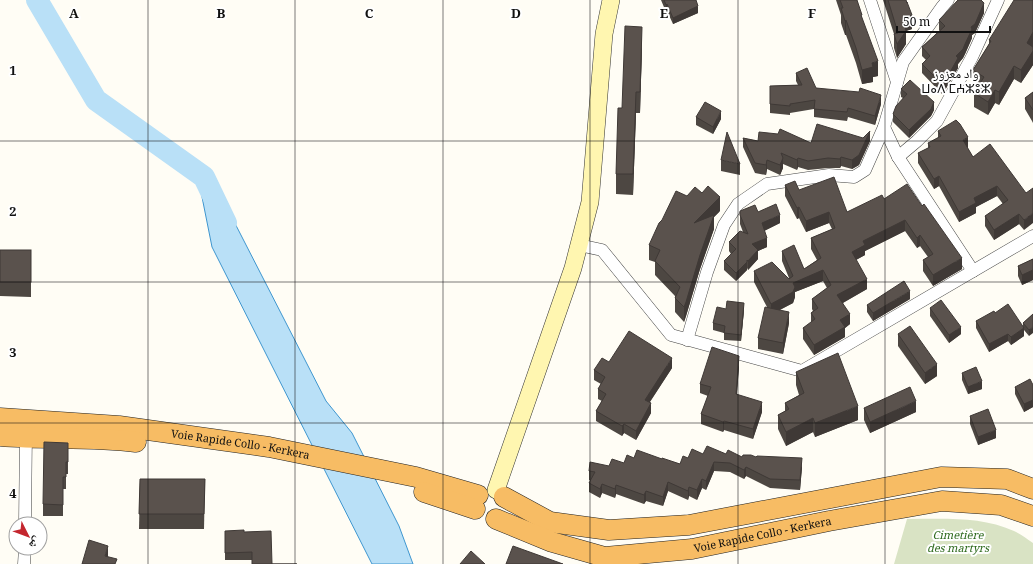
<svg xmlns="http://www.w3.org/2000/svg" width="1033" height="564" font-family="Georgia,'Noto Naskh Arabic','Noto Sans Tifinagh',serif">
	<rect width="100%" height="100%" fill="#fffdf5"/>
	<!-- cemetery -->
	<path fill="#d9e3c4" d="M907,519c36,0 74,-3 107,12 7,3 13,8 19,12v21h-139z"/>
	<!-- water -->
	<path fill="#b9e0f7" stroke="#3f96cf" d="M201,192l22,8 103,201 26,32 47,93 14,38h-41l-160,-317z"/>
	<g fill="none" stroke-linecap="round" stroke-linejoin="round">
		<!-- river -->
		<path stroke="#b9e0f7" stroke-width="22" d="M37,0l59,100 108,77 22,46"/>
		<!-- minor casing -->
		<g stroke="#444" stroke-width="13">
			<g id="minor">
				<path d="M870,0l27,82"/>
				<path d="M884,127l14,30 75,114"/>
				<path d="M898,157l19,-16 20,-20 35,-64 26,-57"/>
				<path d="M579,245l23,5 69,85 131,36 231,-135"/>
				<path d="M687,340l20,-68 17,-47 14,-21 29,-20 62,-9 25,2 11,-7 19,-43 19,-65 39,-55 6,-7"/>
				<path d="M25,524l1,-93"/>
				<path d="M24,564l1,-16"/>
			</g>
		</g>
		<!-- secondary casing -->
		<g stroke="#333" stroke-width="18">
			<path id="secondary" d="M496,490l77,-222 17,-66 14,-168 7,-34"/>
		</g>
		<!-- trunk casing -->
		<g stroke="#222" stroke-width="21">
			<g id="trunk">
				<path id="s1" d="M0,418l119,8 150,21 147,30 62,18"/>
				<path d="M0,436c45,4 91,0 136,6"/>
				<path d="M424,492l51,17"/>
				<path d="M504,497l46,25 59,8 80,-5 252,-48 66,2 26,10"/>
				<path id="s2" d="M496,519l56,23 53,15 87,-8 137,-28 113,-20 59,4 32,11"/>
			</g>
		</g>
		<!-- minor -->
		<use href="#minor" stroke="#fff" stroke-width="12"/>
		<!-- secondary -->
		<use href="#secondary" stroke="#fff6b0" stroke-width="17"/>
		<!-- trunk -->
		<use href="#trunk" stroke="#f7bc64" stroke-width="20"/>
	</g>
	<!-- wall -->
	<g fill="#4d4742">
		<path d="M661,0h35l2,13 -25,11 -6,-13 -1,1z"/>
		<path d="M836,0h21l21,76 -5,1v5l-11,2 -6,-21 -10,-28h-1l-4,-12v-8z"/>
		<path d="M883,0h23l6,29 -6,2v13l-9,14 -3,-10v-14z"/>
		<path d="M1033,0v65l-12,18 -7,-4 -15,26 -4,-2 -7,12 -14,-8v-14l4,-6 -5,-3v-14l16,-26v-4z"/>
		<path d="M984,13l-9,20 -3,2v3l-7,16 -2,4 -5,6v4l-13,22 -3,4 -20,-21v-9l4,-4 -4,-4v-9l18,-17h-1v-10z"/>
		<path d="M642,47l-2,66h-4l-3,82 -17,-1v-20l6,-66z"/>
		<path d="M796,73l20,15 65,16 -6,21 -27,-8 -1,4 -33,-4v-8l-24,4v2l-20,-2v-27l28,-1 -2,-4z"/>
		<path d="M901,89l33,21 -3,6 -22,22 -16,-16v-8l10,-16 -2,-1z"/>
		<path d="M1033,92v31l-1,-2 -7,-12v-11z"/>
		<path d="M696,117l25,2 -8,15 -17,-9z"/>
		<path d="M938,131l30,16 -1,1 6,9 53,36 -2,37 -5,-6 -25,16 -9,-14v-10l18,-12 -6,-8 -21,11v6l-17,9 -20,-36 -5,3 -16,-26v-10l10,-5v-5l10,-5z"/>
		<path d="M743,138l15,3 53,2 59,-2 -11,24 -7,4 -11,-3 -1,2h-12l-20,2 -10,-3 -1,3 -14,-6v4l-3,7 -13,-6 -1,6 -11,-2 -12,-26z"/>
		<path d="M721,160l19,4v11l-19,-4z"/>
		<path d="M785,185l14,5 48,22 37,-13 78,70 -29,17 -10,-15v-11l5,-3 -8,-11 -3,2 -12,-17 -40,20v4l-9,5 11,29 -24,14 7,21 -5,4v9l-31,18 -11,-16v-11l8,-5v-10l2,-2 -1,-2v-10l15,-11 -4,-7 -28,11v5l-2,6 -13,7 9,13 -6,31 -25,-5v-11l9,-31 -13,-25v-11l35,7 -7,-17v-10l22,18 13,-9 -6,-11v-11l21,-9 -3,-6 -23,9 -7,-14 -2,1 -12,-23z"/>
		<path d="M720,211l-6,6v12l-14,40 -14,47 -2,6 -9,-10v-16l-20,-21v-13l-6,-2v-15z"/>
		<path d="M740,211l18,1 22,11 -16,8 3,16 -9,4v8l-10,11 -1,-2v2l-11,11 -12,-11v-9l7,-7 -2,-3v-9l14,-10 -3,-8z"/>
		<path d="M0,250h31v47l-31,-1z"/>
		<path d="M1033,259v21l-11,5 -4,-9v-10z"/>
		<path d="M910,299l-37,22 -6,-9v-7z"/>
		<path d="M930,308l31,26 -12,9 -19,-27z"/>
		<path d="M726,309l18,1 -3,31 -17,-1v-7l-11,-3v-7z"/>
		<path d="M995,313l28,14v-4l10,-9 -4,22 -5,-6v6l-13,9 -3,-4 -19,11 -13,-24v-7z"/>
		<path d="M898,334l39,42 -12,8 -27,-38z"/>
		<path d="M609,362l63,6 -22,34 1,11 -15,27 -12,-7 -2,3 -26,-15v-10l6,-10 -4,-2v-10l3,-5 -7,-4v-10z"/>
		<path d="M739,366l-2,28 25,18 -9,27 -29,-9 -1,2 -22,-8v-10l7,-18 -8,-3v-9z"/>
		<path d="M796,372l62,48 -43,17 -2,-5 -27,14 -8,-17v-14l7,-4v-8l14,-8 -3,-10z"/>
		<path d="M962,373l20,16 -14,5 -6,-14z"/>
		<path d="M1033,385v22l-9,5 -9,-18v-7z"/>
		<path d="M864,408l52,4 -46,21 -6,-13z"/>
		<path d="M970,416l26,22 -18,7 -8,-21z"/>
		<path d="M68,443v31h-2v15h-3v27h-20v-12z"/>
		<path d="M703,454h23l16,3h14l46,10 -2,23 -30,-2 -24,-12 -2,3 -14,-7 -16,-1 -8,19 -4,-2 -5,12 -8,-4 -1,4 -20,-9 -5,15 -17,-5 -2,3 -28,-10 -1,4 -13,-5 -2,5 -11,-6v-9l2,-2 -2,-1v-9l20,-5 15,-3 10,-5 28,1 18,5 8,-6z"/>
		<path d="M140,479h65l-1,50h-65z"/>
		<path d="M225,531l19,1 28,32h-20v-4h-27z"/>
	</g>
	<!-- shaded-wall -->
	<g fill="#3f3936">
		<path d="M984,3v10l-9,20 -3,2v3l-7,16 -2,4 -5,6v4l-13,22 -3,4v-10l14,-28z"/>
		<path d="M667,4v7l-1,1v-7z"/>
		<path d="M698,6v7l-25,11v-6z"/>
		<path d="M912,15v14l-9,3v-14z"/>
		<path d="M846,20v15h-1v-14z"/>
		<path d="M642,27v20l-2,66v-21z"/>
		<path d="M906,31v13l-9,14v-14z"/>
		<path d="M1033,32v14l-6,10v-13z"/>
		<path d="M1033,51v14l-12,18v-13z"/>
		<path d="M878,61v15l-5,1v5l-11,2v-14l10,-7z"/>
		<path d="M1014,66v13l-15,26v-13z"/>
		<path d="M995,90v13l-7,12v-13z"/>
		<path d="M636,92v21l-3,82v-21z"/>
		<path d="M881,95v9l-6,21v-9z"/>
		<path d="M934,102v8l-3,6 -22,22v-8z"/>
		<path d="M721,111v8l-8,15v-7z"/>
		<path d="M870,131v10l-11,24 -7,4v-9z"/>
		<path d="M968,137v10l-5,4v-11z"/>
		<path d="M841,157v9l-1,2v-9z"/>
		<path d="M783,158v10l-3,7v-10z"/>
		<path d="M798,158v9l-1,3v-10z"/>
		<path d="M767,160v9l-1,6v-10z"/>
		<path d="M939,176v10l-5,3v-10z"/>
		<path d="M997,186v10l-21,11v6l-17,9v-10l15,-14z"/>
		<path d="M720,197v14l-6,6v12l-14,40 -14,47 -2,6v-15l10,-84z"/>
		<path d="M799,207v11l-2,1v-11z"/>
		<path d="M829,212v11l-23,9v-11z"/>
		<path d="M1033,213v10l-9,7v-10z"/>
		<path d="M1019,214v10l-25,16v-10z"/>
		<path d="M780,215v8l-18,9v-9z"/>
		<path d="M905,220v11l-40,20v4l-13,7v-10l11,-11z"/>
		<path d="M920,235v11l-3,2v-10z"/>
		<path d="M767,238v9l-9,4v8l-10,11v-9l4,-17z"/>
		<path d="M962,258v11l-29,17v-11z"/>
		<path d="M747,260v10l-11,11v-8z"/>
		<path d="M823,270v11l-28,11v5l-2,6 -22,11v-10l22,-21z"/>
		<path d="M1033,270v10l-11,5v-10z"/>
		<path d="M867,279v10l-30,17v-11z"/>
		<path d="M910,291v8l-37,22v-8z"/>
		<path d="M744,303v7l-3,31v-6z"/>
		<path d="M789,312v11l-6,31v-11z"/>
		<path d="M850,314v10l-5,4v9l-31,18v-10l26,-25z"/>
		<path d="M961,327v7l-12,9v-8z"/>
		<path d="M1033,327v6l-4,3v-6z"/>
		<path d="M1024,328v8l-13,9v-8z"/>
		<path d="M1008,334v7l-19,11v-8z"/>
		<path d="M739,356v10l-3,38v-10z"/>
		<path d="M672,358v10l-27,41v-9z"/>
		<path d="M937,364v12l-12,8v-11z"/>
		<path d="M982,381v8l-14,5v-7z"/>
		<path d="M1033,400v7l-9,5v-8z"/>
		<path d="M916,401v11l-46,21v-11z"/>
		<path d="M762,402v10l-9,27v-10z"/>
		<path d="M651,403v10l-15,27v-9z"/>
		<path d="M858,406v14l-43,17v-14z"/>
		<path d="M813,418v14l-27,14v-14z"/>
		<path d="M724,421v9l-1,2v-10z"/>
		<path d="M624,424v9l-2,3v-10z"/>
		<path d="M996,430v8l-18,7v-8z"/>
		<path d="M802,458v9l-2,23v-10z"/>
		<path d="M714,462v9l-8,19v-9z"/>
		<path d="M746,467v9l-2,3v-9z"/>
		<path d="M702,479v9l-5,12v-10z"/>
		<path d="M668,482v9l-5,15v-9z"/>
		<path d="M602,484v9l-2,5v-9z"/>
		<path d="M616,485v9l-1,4v-9z"/>
		<path d="M689,487v9l-1,4v-9z"/>
		<path d="M646,491v10l-2,3v-9z"/>
		<path d="M108,546v10l-2,8 -1,-8z"/>
	</g>
	<!-- building -->
	<g fill="#5a524d" stroke="#3f3936">
		<path d="M664,0h32l2,6 -25,12 -6,-14 -1,1z"/>
		<path d="M840,0h17l5,15h-1l17,46 -6,2 1,4 -11,3 -6,-22 -10,-28 -1,1 -4,-13h2z"/>
		<path d="M888,0h18l1,3v-1l5,13 -9,3 3,13 -9,13 -3,-10 4,-1z"/>
		<path d="M958,0h23l3,3 -9,21 -4,3 1,2 -7,15 -2,5 -7,7 2,2 -13,23 -3,3 -20,-20 8,-8 -8,-9 23,-21 -6,-6z"/>
		<path d="M1014,0h19v32l-6,11 6,4v4l-12,19 -7,-4 -15,26 -4,-2 -7,12 -14,-9 10,-16 -11,-7 18,-29 -2,-1z"/>
		<path d="M625,26l17,1 -2,65h-4l-3,82h-17l2,-66h4z"/>
		<path d="M807,68l9,20 43,4 1,-4 21,7 -6,21 -27,-8 -1,4 -33,-3 1,-9 -25,4v2l-20,-2v-18l32,-1 -6,-12z"/>
		<path d="M910,80l24,22 -3,7 -22,21 -16,-16 3,-8 11,-12 -6,-5z"/>
		<path d="M1033,92v18l-8,-12z"/>
		<path d="M705,102l16,9 -8,16 -17,-10z"/>
		<path d="M956,120l4,4 8,13 -5,3 10,17 17,-13 36,49 7,-5v25l-9,7 -5,-6 -25,16 -9,-14 23,-16 -11,-14 -23,12 2,5 -17,9 -20,-36 -5,3 -16,-26 12,-6 -2,-4 13,-7 -3,-5z"/>
		<path d="M817,124l46,14 7,-7 -11,24 -7,5 -11,-3 -1,2 -12,-1 -20,3 -10,-3 -1,2 -16,-7 2,5 -3,7 -13,-5 -1,5 -11,-2 -12,-25 15,3 1,-9 19,2 2,-5 31,14z"/>
		<path d="M727,132l13,32 -19,-4z"/>
		<path d="M834,177l13,35 35,-17 2,4 23,-15 15,22 2,-2 38,54 -29,17 -10,-15 10,-6 -13,-19 -3,3 -12,-18 -42,21 2,4 -13,7 15,27 -30,16 13,19 -10,6 5,7 -31,18 -11,-17 12,-9 -4,-6 7,-5 -6,-9 19,-14 -8,-15 -30,13 2,4 -2,5 -22,12 -17,-33 18,-9 17,17 4,-3 -11,-25 12,-6 10,24 17,-11 -10,-20 24,-10 -6,-16 -23,9 -7,-14 -2,1 -12,-23 10,-4 4,9z"/>
		<path d="M708,186l12,11 -26,26 20,-8 -14,40 -14,47 -2,5 -9,-9 5,-11 -25,-26 5,-11 -11,-5 10,-22 3,-3 14,-29 11,5 8,-9 7,6z"/>
		<path d="M776,204l4,11 -18,8 5,15 -15,6 6,6 -10,11 -1,-1v2l-11,11 -12,-12 12,-12 -7,-7 11,-11 8,3 -8,-19v-4l15,-6 3,7z"/>
		<rect x="0" y="250" width="31" height="32"/>
		<path d="M1033,259v11l-11,5 -4,-9z"/>
		<path d="M904,281l6,10 -37,22 -6,-8z"/>
		<path d="M941,300l20,27 -12,8 -19,-27z"/>
		<path d="M727,301l17,2 -3,32 -17,-2 1,-7 -12,-3 4,-16 9,2z"/>
		<path d="M1008,304l16,24 -13,9 -3,-3 -19,10 -13,-23 18,-10 1,2z"/>
		<path d="M765,307l24,5 -6,31 -25,-5z"/>
		<path d="M1033,314v13l-4,3 -6,-7z"/>
		<path d="M910,326l27,38 -12,9 -27,-39z"/>
		<path d="M629,331l43,27 -27,42 6,3 -15,28 -12,-7 -2,2 -26,-15 10,-17 -8,-5 7,-12 -11,-7 8,-12 7,4z"/>
		<path d="M712,347l27,9 -3,38 26,8 -9,27 -29,-8 -1,1 -22,-8 10,-27 -11,-3z"/>
		<path d="M838,353l20,53 -43,17 -2,-5 -27,14 -8,-17 11,-6 -4,-6 19,-10 -8,-21z"/>
		<path d="M976,367l6,14 -14,6 -6,-14z"/>
		<path d="M1030,379l3,6v15l-9,4 -9,-17z"/>
		<path d="M910,387l6,14 -46,21 -6,-14z"/>
		<path d="M988,409l8,21 -18,7 -8,-21z"/>
		<path d="M44,442l24,1v19h-2v15h-3v28l-20,-1z"/>
		<path d="M707,446l19,8 2,-4 14,7 1,-2h8l5,2 1,-1 45,2 -2,22 -30,-1 -24,-12 -2,3 -14,-7 -16,-1 -8,19 -4,-2 -5,11 -8,-3 -1,4 -20,-9 -5,15 -17,-6 -2,4 -28,-10 -1,4 -13,-5 -2,5 -11,-6 6,-11 -6,-1 1,-9 19,4 3,-7 12,4 3,-8 7,3 3,-8 25,9v-1l18,6 3,-8 5,2 4,-9 11,5z"/>
		<path d="M140,479h65l-1,35h-65z"/>
		<path d="M244,530v2l27,-1 1,33h25h-45v-12l-27,1v-22z"/>
		<path d="M89,540l19,6 -3,10 12,3 -2,5h-33z"/>
		<path d="M513,546l50,18h-57z"/>
		<path d="M471,551l14,13h-25z"/>
	</g>
	<!-- grid -->
	<path fill="none" stroke="#111" stroke-width="1" stroke-opacity="0.55" d="M148,0v564M295,0v564M443,0v564M590,0v564M738,0v564M885,0v564M0,141h1033M0,282h1033M0,423h1033"/>
	<g text-anchor="middle" stroke-width="4" stroke-linejoin="round" paint-order="stroke">
		<!-- street labels -->
		<g font-size="11" fill="#111" stroke="#fff">
			<text dy="4" stroke="none"><textPath href="#s1" startOffset="242">Voie Rapide Collo - Kerkera</textPath></text>
			<text dy="4" stroke="none"><textPath href="#s2" startOffset="275">Voie Rapide Collo - Kerkera</textPath></text>
		</g>
		<!-- park labels -->
		<g font-size="11" font-style="italic" fill="#2f6b1f" stroke="#fff">
			<text x="958" y="539">Cimetière<tspan x="958" dy="13">des martyrs</tspan></text>
		</g>
		<!-- quarter labels -->
		<g font-size="13" fill="#111" stroke="#fff">
			<text x="956" y="78">واد معزوز<tspan x="956" dy="15">ⵡⴰⴷ ⵎⵄⵣⵓⵣ</tspan></text>
		</g>
	</g>
	<g font-size="13" text-anchor="middle" font-weight="bold" fill="#111" stroke="#fff" stroke-width="4" stroke-linejoin="round" paint-order="stroke">
		<text x="74" y="18">A</text>
		<text x="221" y="18">B</text>
		<text x="369" y="18">C</text>
		<text x="516" y="18">D</text>
		<text x="664" y="18">E</text>
		<text x="812" y="18">F</text>
		<text x="13" y="75">1</text>
		<text x="13" y="216">2</text>
		<text x="13" y="357">3</text>
		<text x="13" y="498">4</text>
	</g>
	<!-- north arrow -->
	<g transform="translate(28 536) rotate(132)"><circle r="19" fill="#ffffff" stroke="#a0a0a0"/>
	<path d="M0-3L7 15L0 10L-7 15Z" fill="#c4262e"/>
	<text y="-6" font-size="11" font-weight="bold" text-anchor="middle" fill="#111111">ش</text>
	</g>
	<!-- scale -->
	<path d="M897 26v6h93v-6" fill="none" stroke="#111111" stroke-width="2"/>
	<text x="903" y="26" font-size="12" fill="#111111" stroke="#ffffff" stroke-width="3" paint-order="stroke">50 m</text>
</svg>
